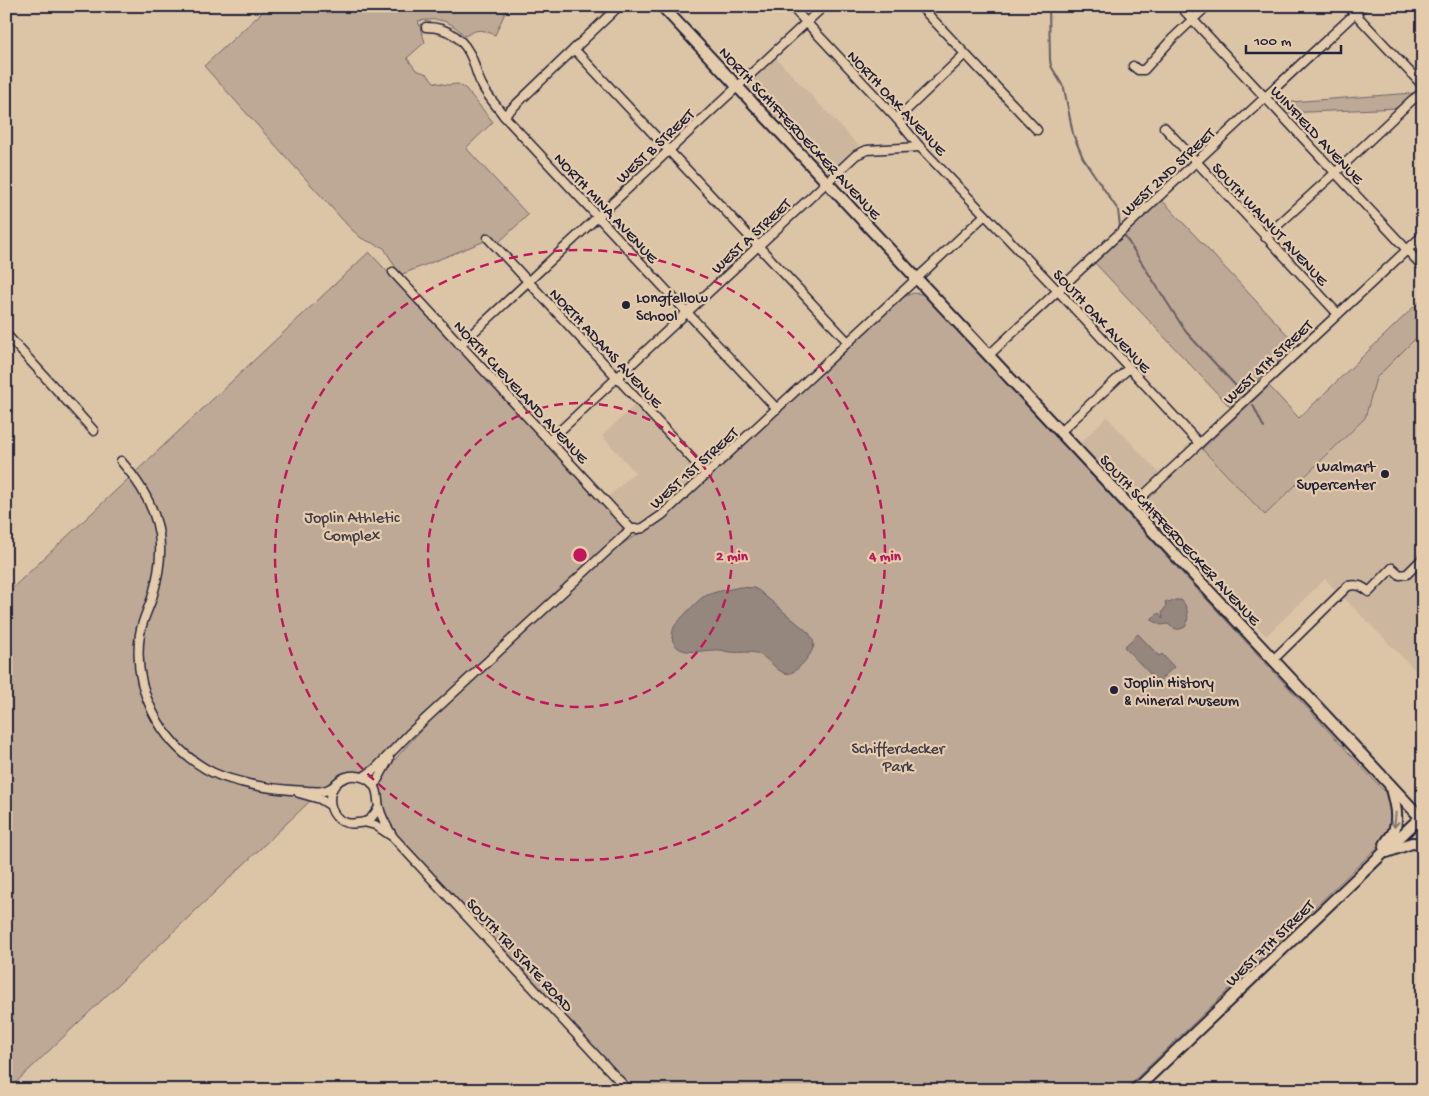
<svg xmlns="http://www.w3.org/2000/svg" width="1429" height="1096" font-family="'Gochi Hand',sans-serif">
	<rect width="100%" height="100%" fill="#dcc4a7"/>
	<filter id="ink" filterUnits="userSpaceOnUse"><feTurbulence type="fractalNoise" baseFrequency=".02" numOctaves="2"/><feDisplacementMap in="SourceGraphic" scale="10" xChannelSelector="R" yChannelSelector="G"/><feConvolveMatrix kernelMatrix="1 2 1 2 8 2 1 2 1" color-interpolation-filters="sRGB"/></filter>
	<g filter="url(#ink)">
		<!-- built -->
		<g fill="#ccb69e">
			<path d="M775,57l86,91 -8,4 -22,22 -4,1 -82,-88v-3z"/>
			<path d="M1423,334v344l-98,-99 -59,57 -118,-123 -1,-10 3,-6 52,-48 63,66 100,-97 11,-40 43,-43z"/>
			<path d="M636,404l64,66v2l-2,6 -42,37 -12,8 -4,1 -8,-1 -3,-2 -22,-23 28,-26 -33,-36z"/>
			<path d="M1107,417l52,56 -20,18 -8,2 -10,-3 -43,-45z"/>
		</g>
		<!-- green -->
		<g fill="#bea996" stroke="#706668">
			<path d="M269,6h239l-13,29c-14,-6 -16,-7 -30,1 -17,-17 -24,-18 -47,-15l7,21 -18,16 9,12 11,4 7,8 13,3 11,-1 8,5 27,33 -27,26 62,67 -31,29 -12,-3 -85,34 -16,-27 -23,-10 -11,-10 -146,-162z"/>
			<path d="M1414,93l-15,15 -114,5 -9,-10z"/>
			<path d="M1161,199l135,145 -66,63 -136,-145z"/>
			<path d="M369,252l252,271 2,5 -2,4 -218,201 -30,34 -12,5 -18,1 -10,6 -325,311h-2v-496z"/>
			<path d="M914,293l8,1 5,4 460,496 3,6 3,23 -6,15 -263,252h-493l-236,-253 -13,-28 1,-7 -3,-18 10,-19 49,-55 175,-161 50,-31 239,-221z"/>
			<path d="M1423,298v36l-4,1 -43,43 -11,40 -100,97 -63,-66 67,-63 30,32z"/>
		</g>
		<!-- water -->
		<g fill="#95867e" stroke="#675e63">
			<path d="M740,587l14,1 4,2 51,43c2,3 4,7 5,11 0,8 -15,26 -23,29 -15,4 -22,-21 -42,-21 -6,0 -13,1 -19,0 -4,0 -7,-2 -11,-2 -15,-1 -42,9 -47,-12 0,-4 1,-8 2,-11 4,-6 24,-27 29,-30 11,-6 25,-7 37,-10z"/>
			<path d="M1175,600h6c7,5 9,21 4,27 -6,4 -12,2 -17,-3l-7,1 -9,-5v-2l7,-5 4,6 -1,-6 4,-7 -1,-4 3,-1 1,2z"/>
			<path d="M1138,634l21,22 3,-2 12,13 -16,15 -34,-35z"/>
		</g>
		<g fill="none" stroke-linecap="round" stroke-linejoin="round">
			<!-- stream -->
			<g stroke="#675e63" stroke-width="2">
				<path d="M1049,6l1,54 1,6 13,22 9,46 10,24 35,52 2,17"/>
				<path d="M1124,235l62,97 61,66"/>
				<path d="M1253,405l11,23"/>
			</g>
			<!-- minor casing -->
			<g stroke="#22223b" stroke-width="11">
				<g id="minor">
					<path d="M791,6l106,113 23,28 138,144 141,152"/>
					<path d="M920,6l117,124"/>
					<path d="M1180,6l243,261"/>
					<path d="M1348,6l75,80"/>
					<path d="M426,27c23,0 39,13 47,34 3,9 5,18 10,26 5,10 14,19 21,29l273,293"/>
					<path d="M574,49l274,293"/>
					<path d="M1133,66l5,4h6l28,-31 35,-33"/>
					<path d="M504,116l115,-110"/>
					<path d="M897,119l68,-65"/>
					<path d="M1164,127l174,187"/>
					<path d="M1265,237l70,-64 76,-72 12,-9"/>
					<path d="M488,238l219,237"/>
					<path d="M393,272l238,257"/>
					<path d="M6,334l88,97"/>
					<path d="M460,345l364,-339"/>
					<path d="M989,355l374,-349"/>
					<path d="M1060,432l69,-64"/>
					<path d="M549,441l307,-286 11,-5 53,-3"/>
					<path d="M121,461c20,23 38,53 39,84 1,18 -3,36 -8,53 -4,12 -10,23 -12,36 -8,53 19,108 66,135 10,6 23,10 35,13 21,6 45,8 67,9 5,0 11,1 16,0 3,-1 7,-3 10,-5"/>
					<path d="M1131,507l292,-272"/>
					<path d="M1273,660l75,-74c10,-2 14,0 21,6l23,-24 8,7 7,-1 16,-16"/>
					<path d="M363,777l12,-8 34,-35 222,-205h6l6,-1 19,-13 323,-300"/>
					<path d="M374,786l15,-27"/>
					<path d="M299,793l21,6 10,6"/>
					<path d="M379,808c-3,3 -6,9 -10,12 -3,2 -7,3 -11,3 -32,6 -39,-41 -8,-47 9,-1 18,2 24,9 5,8 3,14 5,22 2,10 8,20 13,28"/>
					<path d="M364,822l11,3 18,12 235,253"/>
				</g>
			</g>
			<!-- major casing -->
			<g stroke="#22223b" stroke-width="14">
				<g id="major">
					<path d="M662,6l761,814"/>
					<path d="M1384,847c2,-6 6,-9 9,-14 7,-15 1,-33 -3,-48"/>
					<path d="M1387,852l25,-9 11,1"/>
					<path d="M1135,1090l288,-275"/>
				</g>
			</g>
			<!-- minor -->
			<use href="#minor" stroke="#e4cbac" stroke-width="8"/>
			<!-- major -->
			<use href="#major" stroke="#e4cbac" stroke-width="10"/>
		</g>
		<!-- one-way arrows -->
		<defs><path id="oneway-shaft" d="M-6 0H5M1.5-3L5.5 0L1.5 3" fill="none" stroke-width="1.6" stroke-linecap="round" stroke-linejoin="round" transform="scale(1.25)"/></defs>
		<use stroke="#837674" href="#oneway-shaft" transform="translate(1395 820) rotate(95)"/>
	</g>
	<!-- distance rings -->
	<g fill="none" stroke="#c2185b" stroke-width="2.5" stroke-dasharray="9 6">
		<circle cx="580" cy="555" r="152"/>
		<circle cx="580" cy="555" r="305"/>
	</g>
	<!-- markers -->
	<g fill="#22223b" stroke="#e4cbac" stroke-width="2">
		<circle cx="626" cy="305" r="5"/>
		<circle cx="1385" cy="474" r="5"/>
		<circle cx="1114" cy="690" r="5"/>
	</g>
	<g text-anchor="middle" stroke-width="4.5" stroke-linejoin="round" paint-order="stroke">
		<!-- street labels -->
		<g font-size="16" fill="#22223b" stroke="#e4cbac">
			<text transform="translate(898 102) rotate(47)" y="6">NORTH OAK AVENUE</text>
			<text transform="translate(801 132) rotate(47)" y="6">NORTH SCHIFFERDECKER AVENUE</text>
			<text transform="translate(1318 134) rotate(47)" y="6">WINFIELD AVENUE</text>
			<text transform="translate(654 145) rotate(-43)" y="6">WEST B STREET</text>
			<text transform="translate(1167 171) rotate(-43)" y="6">WEST 2ND STREET</text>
			<text transform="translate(607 207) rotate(47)" y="6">NORTH MINA AVENUE</text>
			<text transform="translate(1271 223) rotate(47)" y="6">SOUTH WALNUT AVENUE</text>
			<text transform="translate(750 235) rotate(-43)" y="6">WEST A STREET</text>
			<text transform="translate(1103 320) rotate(47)" y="6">SOUTH OAK AVENUE</text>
			<text transform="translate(607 347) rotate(47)" y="6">NORTH ADAMS AVENUE</text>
			<text transform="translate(1267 361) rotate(-43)" y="6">WEST 4TH STREET</text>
			<text transform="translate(522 391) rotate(47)" y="6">NORTH CLEVELAND AVENUE</text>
			<text transform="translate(693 467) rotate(-42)" y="6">WEST 1ST STREET</text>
			<text transform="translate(1181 539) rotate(47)" y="6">SOUTH SCHIFFERDECKER AVENUE</text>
			<text transform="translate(1269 942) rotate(-44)" y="6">WEST 7TH STREET</text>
			<text transform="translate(521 954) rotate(47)" y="6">SOUTH TRI STATE ROAD</text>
		</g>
		<!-- poi labels -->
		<g font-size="16" fill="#22223b" stroke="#e4cbac" text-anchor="start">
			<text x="636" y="302">Longfellow<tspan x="636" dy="18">School</tspan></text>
			<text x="1375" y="471" text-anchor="end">Walmart<tspan x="1375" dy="18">Supercenter</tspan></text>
			<text x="1124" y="687">Joplin History<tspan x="1124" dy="18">&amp; Mineral Museum</tspan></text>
		</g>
		<!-- park labels -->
		<g font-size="16" fill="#413d4d" stroke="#e4cbac">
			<text x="352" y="522">Joplin Athletic<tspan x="352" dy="18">Complex</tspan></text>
			<text x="898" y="753">Schifferdecker<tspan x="898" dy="18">Park</tspan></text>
		</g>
	</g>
	<circle cx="580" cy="555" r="8" fill="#c2185b" stroke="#e4cbac" stroke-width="2.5"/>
	<g font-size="15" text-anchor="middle" font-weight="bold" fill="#c2185b" stroke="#e4cbac" stroke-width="4.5" stroke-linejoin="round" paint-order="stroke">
		<text x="732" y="560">2 min</text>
		<text x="885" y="560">4 min</text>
	</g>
	<!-- margin -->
	<rect width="1429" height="1096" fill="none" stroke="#e4cbac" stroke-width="25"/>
	<rect x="12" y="12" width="1404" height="1071" fill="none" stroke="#22223b" stroke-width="2" filter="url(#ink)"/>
	<!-- scale -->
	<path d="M1246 45v8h95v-8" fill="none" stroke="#22223b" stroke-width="2.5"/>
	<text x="1254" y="45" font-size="15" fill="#22223b" stroke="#e4cbac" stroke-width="4" paint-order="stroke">100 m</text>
</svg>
